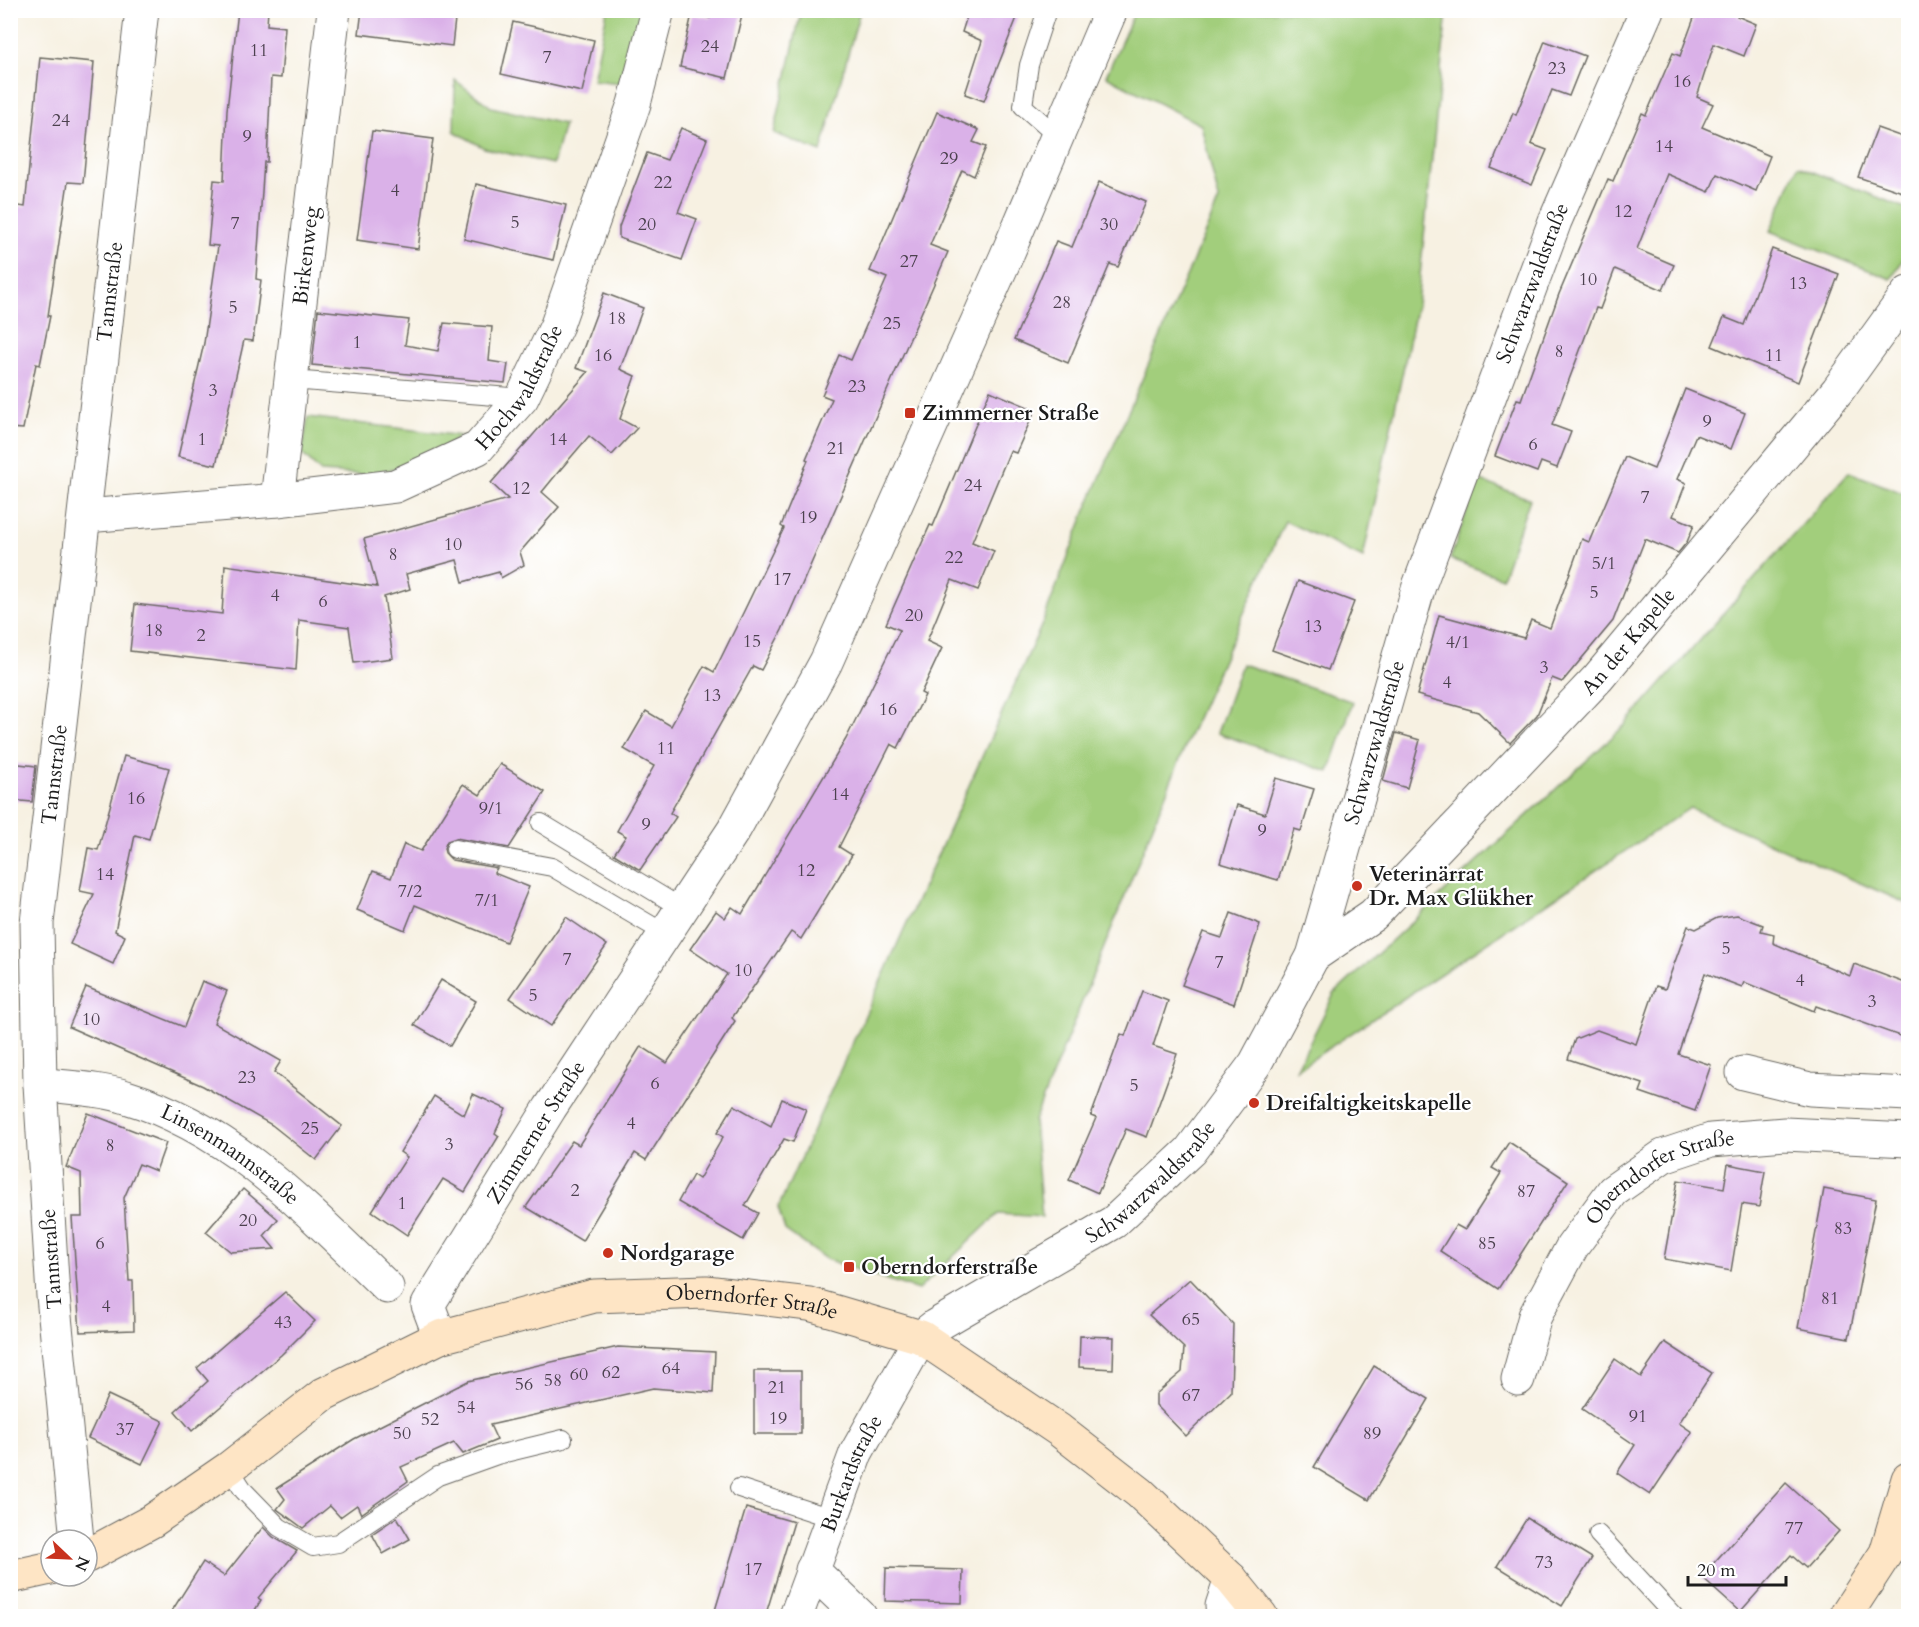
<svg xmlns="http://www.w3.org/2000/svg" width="1919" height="1627" font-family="Cardo,serif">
	<rect width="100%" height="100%" fill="#fff"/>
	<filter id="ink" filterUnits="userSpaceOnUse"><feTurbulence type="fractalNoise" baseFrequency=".0167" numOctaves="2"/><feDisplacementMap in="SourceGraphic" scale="12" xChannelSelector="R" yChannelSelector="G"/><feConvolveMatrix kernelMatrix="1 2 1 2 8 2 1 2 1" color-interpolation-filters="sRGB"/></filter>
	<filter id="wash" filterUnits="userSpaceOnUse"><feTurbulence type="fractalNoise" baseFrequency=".008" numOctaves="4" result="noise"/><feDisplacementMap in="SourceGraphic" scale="24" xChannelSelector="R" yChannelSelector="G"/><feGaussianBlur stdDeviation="1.35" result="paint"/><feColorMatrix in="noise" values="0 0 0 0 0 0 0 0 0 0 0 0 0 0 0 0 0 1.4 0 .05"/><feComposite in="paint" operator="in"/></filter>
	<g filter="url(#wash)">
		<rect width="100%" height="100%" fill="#f7f1e2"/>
		<!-- green -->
		<g fill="#a2ce7b" stroke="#5f754c" stroke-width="1.5">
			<path d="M607,11h36l-23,72 -27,-3z"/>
			<path d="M801,11h59l-39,141 -47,-19z"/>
			<path d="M1135,11h312l-30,294 -54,253 -78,-37 -95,213 -156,387 8,96 -44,-3 -80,76 -92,-31 -41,-29 -7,-22 264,-584 44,-114 133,-310 -18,-75 -95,-49z"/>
			<path d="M455,80l36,27 73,17 -11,40 -69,-16 -30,-17z"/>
			<path d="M1798,166l110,43v43l-17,27 -121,-48z"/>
			<path d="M308,417l154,19 -45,28 -49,11 -47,-3 -19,-18z"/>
			<path d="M1849,472l59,23v409l-218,-96 -394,262 38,-76 290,-268z"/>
			<path d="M1478,480l52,19 -28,79 -52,-19z"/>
			<path d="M1242,664l111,38 -24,70 -112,-39z"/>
		</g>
		<g id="blocks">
			<!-- building -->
			<g fill="#dab1e8">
				<path d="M238,10h30l-1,15 18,2 -4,51 -10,-1 -4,85h-3l-8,117 5,1 -8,61 -9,-1 -28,125 -38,-8 26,-114 14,-97 -10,-1 6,-65 10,1 3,-71z"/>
				<path d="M362,10h94l-4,36 -93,-12z"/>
				<path d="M712,10h31l-16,68 -47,-11 12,-53 18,4z"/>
				<path d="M969,10h51l-36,91 -19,-7 17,-53 -20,-9z"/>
				<path d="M1697,10h42l-2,6 19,8 -12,32 -30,-12 -17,53 16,7 -11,23 68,29 -14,35 -39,-17 -8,18 -42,-18 -30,75 37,16 -11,25 -48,-21 -15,40 -4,-1 -44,117 19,7 -14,36 -16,-6 -4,10 -42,-16 22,-57 4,1 38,-106 49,-115 5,2 29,-68 4,2 27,-62 7,3z"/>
				<path d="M513,22l81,18 -12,52 -81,-18z"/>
				<path d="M1545,41l40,15 -16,40 -17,-6 -21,54 16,6 -15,35 -41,-17 22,-55 3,2z"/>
				<path d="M40,57l54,5 -11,121 -15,-1 -20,134h2l-10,49 -4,-1 -13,65 -13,-1v-205l3,-18 12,2z"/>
				<path d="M937,112l42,18 -6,12 13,5 -12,29 -12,-6 -32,75 18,7 -166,378 -21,40 -8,-4 -83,147 6,4 -36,53 -26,-16 12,-18 -9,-5 37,-65 -30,-17 22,-38 25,15 33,-60 10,6 29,-59 41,-85 -3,-2 27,-66 -2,-1 26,-60 -10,-4 17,-40 12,5 36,-82 -17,-7z"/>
				<path d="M681,128l26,11 -29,73 19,7 -15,41 -63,-22v-11l28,-74 20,7z"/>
				<path d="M1877,128l31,11v55l-50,-17z"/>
				<path d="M372,131l61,8 -15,110 -61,-9z"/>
				<path d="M1099,182l47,20 -28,65 -8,-3 -42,99 -54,-23 42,-99 16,6z"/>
				<path d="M476,184l90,21 -13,55 -89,-21z"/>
				<path d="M1772,249l67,25 -41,108 -86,-36 12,-29 20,8z"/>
				<path d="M604,293l39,15 -23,61 15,7 -15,43 17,9 -25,27 -23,-19 -29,34 -18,22 17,15 -39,45 4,13 -23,13 -2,-6 -36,10 -6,-22 -51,14 4,15 -26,8 9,61 -39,5 -5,-36 -50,-7 -3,50 -166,-19 5,-47 87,10 3,-49 152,22 -13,-48 144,-40 -17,-16 97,-111 -12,-4z"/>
				<path d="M318,310l91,10 -4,25 33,6 6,-28 48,4 -3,34 19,3 -3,19 -193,-18z"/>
				<path d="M1685,389l60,24 -14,36 -35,-14 -19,44 9,4 -13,33 21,9 -7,17 -9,11 -33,-14 -32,82 -51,61 -10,-4 -15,37 -27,28 -32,-31 -61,-17 22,-80 85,23 7,-18 19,8 32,-89 7,3 36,-85 29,12z"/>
				<path d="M990,391l45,19 -19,43 -6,-2 -38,91 22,9 -16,39 -26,-10 -25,61 15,7 -21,45 4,2 -27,53 -7,-4 -52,103 13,8 -51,84 -10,-7 -59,86 3,3 -89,139 -11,-7 -53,88 -56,-34 46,-66 7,4 62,-99 26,17 60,-89 -37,-25 26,-38 9,7 7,-11 10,7 104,-175 54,-109 -14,-6 44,-99 3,1z"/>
				<path d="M1298,581l56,21 -26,68 -56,-20z"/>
				<path d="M1396,733l24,7 -13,48 -24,-7z"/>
				<path d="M124,756l45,12 -20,71 -14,-4 -20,96 10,5 -12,28 -43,-20 24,-50 -14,-3 8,-43 10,2z"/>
				<path d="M10,763l26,3 -4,36 -22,-2z"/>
				<path d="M500,764l45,28 -36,56 -53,-10 -9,3 -3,7 1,5 7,7 45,8 -3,5 35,14 -23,55 -91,-37 -10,25 -48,-20 16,-39 18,7 13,-34 17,7 42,-67 17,11z"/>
				<path d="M1276,778l38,11 -13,42 -7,-2 -16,51 -58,-17 17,-58 28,9z"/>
				<path d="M1231,913l29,11 -26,80 -52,-19 21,-53 19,6z"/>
				<path d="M1737,915l26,10 -2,6 13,3 -1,9 77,33 4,-12 54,20v55l-92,-33 -2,5 -70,-29 -2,5 -37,-14 -27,81 33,11 -16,46 -55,-19 3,-8 -75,-25 7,-20 22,-9 39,14 20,-58 9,3 23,-63 8,3 21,-11z"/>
				<path d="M566,917l41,28 -56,81 -41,-28z"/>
				<path d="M441,980l35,21 -26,45 -36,-21z"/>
				<path d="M202,981l25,10 -13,32 67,38 -7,11 68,54 -26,34 -44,-35 -69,-39 -134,-59 17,-40 98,40z"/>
				<path d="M1142,991l26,10 -15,45 24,8 -30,83 -21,-8 -28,64 -29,-13 27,-62 -5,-2 30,-82 4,2z"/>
				<path d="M473,1094l33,15 -11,24 4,3 -34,56 -22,-13 -36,56 -35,-24 35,-54 -7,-5 34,-56 30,19z"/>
				<path d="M782,1099l24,10 -13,33 -9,-3 -39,67 13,7 -15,27 -65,-38 15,-27 6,4 24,-42 -6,-4 17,-28 37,21z"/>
				<path d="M88,1113l78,30 -10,28 -17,-7 -15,34 5,83h4l1,49 -54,2 -8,-115h10l-1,-44 -15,-6z"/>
				<path d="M1509,1142l59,39 -70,108 -58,-38 16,-26 9,5 18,-28 18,-29 -9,-5z"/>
				<path d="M1728,1164l37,7 -6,36 -17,-3 -11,67 -67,-12 14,-79 46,8z"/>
				<path d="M243,1189l35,30 -14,17 11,13 -44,3 -25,-20z"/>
				<path d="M1824,1189l52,10 -27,139 -51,-10z"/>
				<path d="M1190,1279l43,45 -2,68 -45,44 -30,-31v-11l26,-22 2,-24 -35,-33z"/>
				<path d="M285,1292l30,29 -34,34 -89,76 -17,-20 33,-30 -11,-13z"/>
				<path d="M1080,1336l34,1 -1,32 -34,-2z"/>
				<path d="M1665,1342l47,31 -33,50 13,9 -42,63 -33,-22 18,-28 -53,-36 33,-50 26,18z"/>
				<path d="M618,1347l97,5 -2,41 -60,-5 -163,37 7,15 -34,14 -9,-11 -53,24 7,14 -47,33 -4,-9 -17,12 -10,-11 -27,22 -26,-19 8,-10 -8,-11 77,-49 114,-58z"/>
				<path d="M1374,1366l55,33 -60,101 -55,-33z"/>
				<rect x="754" y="1371" width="47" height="63"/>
				<path d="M108,1395l55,26 -21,43 -54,-26z"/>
				<path d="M1786,1483l53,48 -33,37 -15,-13 -51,57 -39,-35z"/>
				<path d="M746,1508l48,14 -29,95h-52z"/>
				<path d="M397,1517l13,22 -27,15 -11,-20z"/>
				<path d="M1527,1518l65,40 -30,48 -65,-40z"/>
				<path d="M263,1527l10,10 24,14 -39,47 3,2 -10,17h-83l35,-55 21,14z"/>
				<path d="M886,1568l77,2 -1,33 -77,-2z"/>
			</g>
		</g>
	</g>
	<g filter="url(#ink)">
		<use href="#blocks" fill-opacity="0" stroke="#696761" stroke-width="1.5"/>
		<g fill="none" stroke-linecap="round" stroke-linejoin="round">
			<!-- lane casing -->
			<g stroke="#696761" stroke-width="20">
				<g id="lane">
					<path d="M1047,10l-18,55 -6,41 33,29"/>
					<path d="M291,380l231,18"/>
					<path d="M541,823l142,86"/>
					<path d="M455,849l97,18 114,67"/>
					<path d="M229,1468l15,23 35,36 34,20 25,-4 100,-67 59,-21 66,-16"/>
					<path d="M739,1488l92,30"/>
					<path d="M1598,1534l76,82"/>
				</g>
			</g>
			<!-- street casing -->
			<g stroke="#696761" stroke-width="35">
				<g id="street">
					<path id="s1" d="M277,500l57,-490"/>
					<path id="s2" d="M86,516l191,-16 118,-14 83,-38 44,-50 35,-73 77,-221 24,-94"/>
					<path id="s3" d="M1313,956l60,-41 225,-237 240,-288 70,-97"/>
					<path d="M1743,1073l67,16 98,5"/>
					<path id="s4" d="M40,1084c27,4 59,4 86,13 107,32 183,115 261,190"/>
					<path id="s5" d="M440,1337l-12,-32 122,-197 185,-280 91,-166 180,-405 105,-247"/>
					<path id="s6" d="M1518,1379l17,-63 37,-69 41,-56 50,-35 48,-16 74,-6 123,6"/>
					<path id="s7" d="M77,1540l-24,-244 -13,-212 -3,-161 105,-913"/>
					<path d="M812,1570l48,46"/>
					<path id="s8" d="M796,1616l60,-163 65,-116 14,-11 179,-104 76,-71 65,-87 58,-108 106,-370 136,-365 92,-211"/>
					<path d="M1224,1616l-2,-10 9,-27"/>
				</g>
			</g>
			<!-- secondary casing -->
			<g stroke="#696761" stroke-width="35">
				<g id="secondary">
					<path id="s9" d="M87,1556l65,-35 77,-53 95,-74 116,-57 154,-41 112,-4 103,12 112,33 138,93 81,63 91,86 30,37"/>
					<path d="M10,1577l41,-9"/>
					<path d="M1845,1616l41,-63 22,-74"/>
				</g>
			</g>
			<!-- lane -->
			<use href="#lane" stroke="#fff" stroke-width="18"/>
			<!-- street -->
			<use href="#street" stroke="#fff" stroke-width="33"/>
			<!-- secondary -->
			<use href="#secondary" stroke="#fee5c5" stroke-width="33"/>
		</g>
	</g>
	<!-- markers -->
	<g fill="#c8321e" stroke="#fff" stroke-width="2">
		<rect x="904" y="407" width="12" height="12" rx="3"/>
		<circle cx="1357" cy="886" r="6"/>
		<circle cx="1254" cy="1103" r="6"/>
		<circle cx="608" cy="1253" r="6"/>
		<rect x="843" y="1261" width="12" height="12" rx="3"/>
	</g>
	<g text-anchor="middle" stroke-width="4.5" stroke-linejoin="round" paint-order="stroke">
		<!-- number labels -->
		<g font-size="18" fill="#4c414f">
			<text x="710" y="52">24</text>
			<text x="259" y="56">11</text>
			<text x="547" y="63">7</text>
			<text x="1557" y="74">23</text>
			<text x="1682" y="87">16</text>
			<text x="61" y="126">24</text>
			<text x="247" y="142">9</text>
			<text x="1664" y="152">14</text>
			<text x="949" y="164">29</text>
			<text x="663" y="188">22</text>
			<text x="395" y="196">4</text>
			<text x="1623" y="217">12</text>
			<text x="515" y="228">5</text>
			<text x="235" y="229">7</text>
			<text x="647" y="230">20</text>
			<text x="1109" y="230">30</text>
			<text x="909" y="267">27</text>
			<text x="1588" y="285">10</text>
			<text x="1798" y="289">13</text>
			<text x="1062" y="308">28</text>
			<text x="233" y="313">5</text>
			<text x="617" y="324">18</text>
			<text x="892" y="329">25</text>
			<text x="357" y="348">1</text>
			<text x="1559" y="357">8</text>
			<text x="603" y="361">16</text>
			<text x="1774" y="361">11</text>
			<text x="857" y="392">23</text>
			<text x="213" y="396">3</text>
			<text x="1707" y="427">9</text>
			<text x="202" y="445">1</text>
			<text x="558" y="445">14</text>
			<text x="1533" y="450">6</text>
			<text x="836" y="454">21</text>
			<text x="973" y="491">24</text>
			<text x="521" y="494">12</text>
			<text x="1645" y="503">7</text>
			<text x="808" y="523">19</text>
			<text x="453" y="550">10</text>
			<text x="393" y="560">8</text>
			<text x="954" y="563">22</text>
			<text x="1604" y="569">5/1</text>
			<text x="782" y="585">17</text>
			<text x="1594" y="598">5</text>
			<text x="275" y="601">4</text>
			<text x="323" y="607">6</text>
			<text x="914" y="621">20</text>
			<text x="1313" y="632">13</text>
			<text x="154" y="636">18</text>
			<text x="201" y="641">2</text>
			<text x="752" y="647">15</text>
			<text x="1458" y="648">4/1</text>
			<text x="1544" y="673">3</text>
			<text x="1447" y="688">4</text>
			<text x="712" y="701">13</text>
			<text x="888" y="715">16</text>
			<text x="666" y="754">11</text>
			<text x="840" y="800">14</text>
			<text x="136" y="804">16</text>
			<text x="491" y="814">9/1</text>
			<text x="646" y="830">9</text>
			<text x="1262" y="836">9</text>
			<text x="806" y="876">12</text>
			<text x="105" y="880">14</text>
			<text x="410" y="897">7/2</text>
			<text x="487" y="906">7/1</text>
			<text x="1726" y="954">5</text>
			<text x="567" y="965">7</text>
			<text x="1219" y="968">7</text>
			<text x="743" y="976">10</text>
			<text x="1800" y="986">4</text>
			<text x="533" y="1001">5</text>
			<text x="1872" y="1007">3</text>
			<text x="91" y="1025">10</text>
			<text x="247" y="1083">23</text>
			<text x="655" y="1089">6</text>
			<text x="1134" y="1091">5</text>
			<text x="631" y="1129">4</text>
			<text x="310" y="1134">25</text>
			<text x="449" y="1150">3</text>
			<text x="110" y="1151">8</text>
			<text x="575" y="1196">2</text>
			<text x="1526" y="1197">87</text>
			<text x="402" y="1209">1</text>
			<text x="248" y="1226">20</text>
			<text x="1843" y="1234">83</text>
			<text x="100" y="1249">6</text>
			<text x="1487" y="1249">85</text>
			<text x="1830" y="1304">81</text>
			<text x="106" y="1312">4</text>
			<text x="1191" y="1325">65</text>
			<text x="283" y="1328">43</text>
			<text x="671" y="1374">64</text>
			<text x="611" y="1378">62</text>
			<text x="579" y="1380">60</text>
			<text x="553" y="1386">58</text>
			<text x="524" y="1390">56</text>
			<text x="777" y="1393">21</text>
			<text x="1191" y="1401">67</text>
			<text x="466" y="1413">54</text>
			<text x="1638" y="1422">91</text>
			<text x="778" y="1424">19</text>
			<text x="430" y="1425">52</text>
			<text x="125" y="1435">37</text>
			<text x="402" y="1439">50</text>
			<text x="1372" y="1439">89</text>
			<text x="1794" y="1534">77</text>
			<text x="1544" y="1568">73</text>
			<text x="753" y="1575">17</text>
		</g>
		<!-- street labels -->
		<g font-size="21" fill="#1c1c1c" stroke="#fff">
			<text dy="7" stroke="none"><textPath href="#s1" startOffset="246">Birkenweg</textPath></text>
			<text dy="7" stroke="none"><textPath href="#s8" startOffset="1575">Schwarzwaldstraße</textPath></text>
			<text dy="7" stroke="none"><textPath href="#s7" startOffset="1254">Tannstraße</textPath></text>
			<text dy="7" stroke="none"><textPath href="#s2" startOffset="476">Hochwaldstraße</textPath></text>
			<text dy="7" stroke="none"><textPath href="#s3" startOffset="447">An der Kapelle</textPath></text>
			<text dy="7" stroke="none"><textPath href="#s8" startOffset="1089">Schwarzwaldstraße</textPath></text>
			<text dy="7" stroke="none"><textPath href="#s7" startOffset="768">Tannstraße</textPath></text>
			<text dy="7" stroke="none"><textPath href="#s5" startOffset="238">Zimmerner Straße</textPath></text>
			<text dy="7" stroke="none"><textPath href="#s4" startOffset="207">Linsenmannstraße</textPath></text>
			<text dy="7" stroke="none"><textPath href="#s8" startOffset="585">Schwarzwaldstraße</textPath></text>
			<text dy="7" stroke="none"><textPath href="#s6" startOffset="261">Oberndorfer Straße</textPath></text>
			<text transform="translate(51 1259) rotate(-94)" y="7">Tannstraße</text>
			<text dy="7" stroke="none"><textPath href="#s9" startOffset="735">Oberndorfer Straße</textPath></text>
			<text dy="7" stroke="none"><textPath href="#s8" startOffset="153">Burkardstraße</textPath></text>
		</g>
		<!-- poi labels -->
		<g font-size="21" font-weight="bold" fill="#1c1c1c" stroke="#fff" text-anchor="start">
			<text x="922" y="420">Zimmerner Straße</text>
			<text x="1369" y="881">Veterinärrat<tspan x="1369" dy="24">Dr. Max Glükher</tspan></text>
			<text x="1266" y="1110">Dreifaltigkeitskapelle</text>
			<text x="620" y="1260">Nordgarage</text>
			<text x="861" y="1274">Oberndorferstraße</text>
		</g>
	</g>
	<!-- margin -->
	<rect width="1919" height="1627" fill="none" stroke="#fff" stroke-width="36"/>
	<!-- north arrow -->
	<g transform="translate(69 1558) rotate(113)"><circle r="28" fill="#ffffff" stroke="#a4a4a4" stroke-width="1.5"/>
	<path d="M0-4.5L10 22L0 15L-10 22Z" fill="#c8321e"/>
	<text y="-9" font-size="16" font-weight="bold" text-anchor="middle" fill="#1c1c1c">N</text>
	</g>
	<!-- scale -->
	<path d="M1688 1576v9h98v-9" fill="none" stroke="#1c1c1c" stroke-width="3"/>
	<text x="1697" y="1576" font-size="18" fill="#1c1c1c" stroke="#ffffff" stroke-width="4.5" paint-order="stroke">20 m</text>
</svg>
